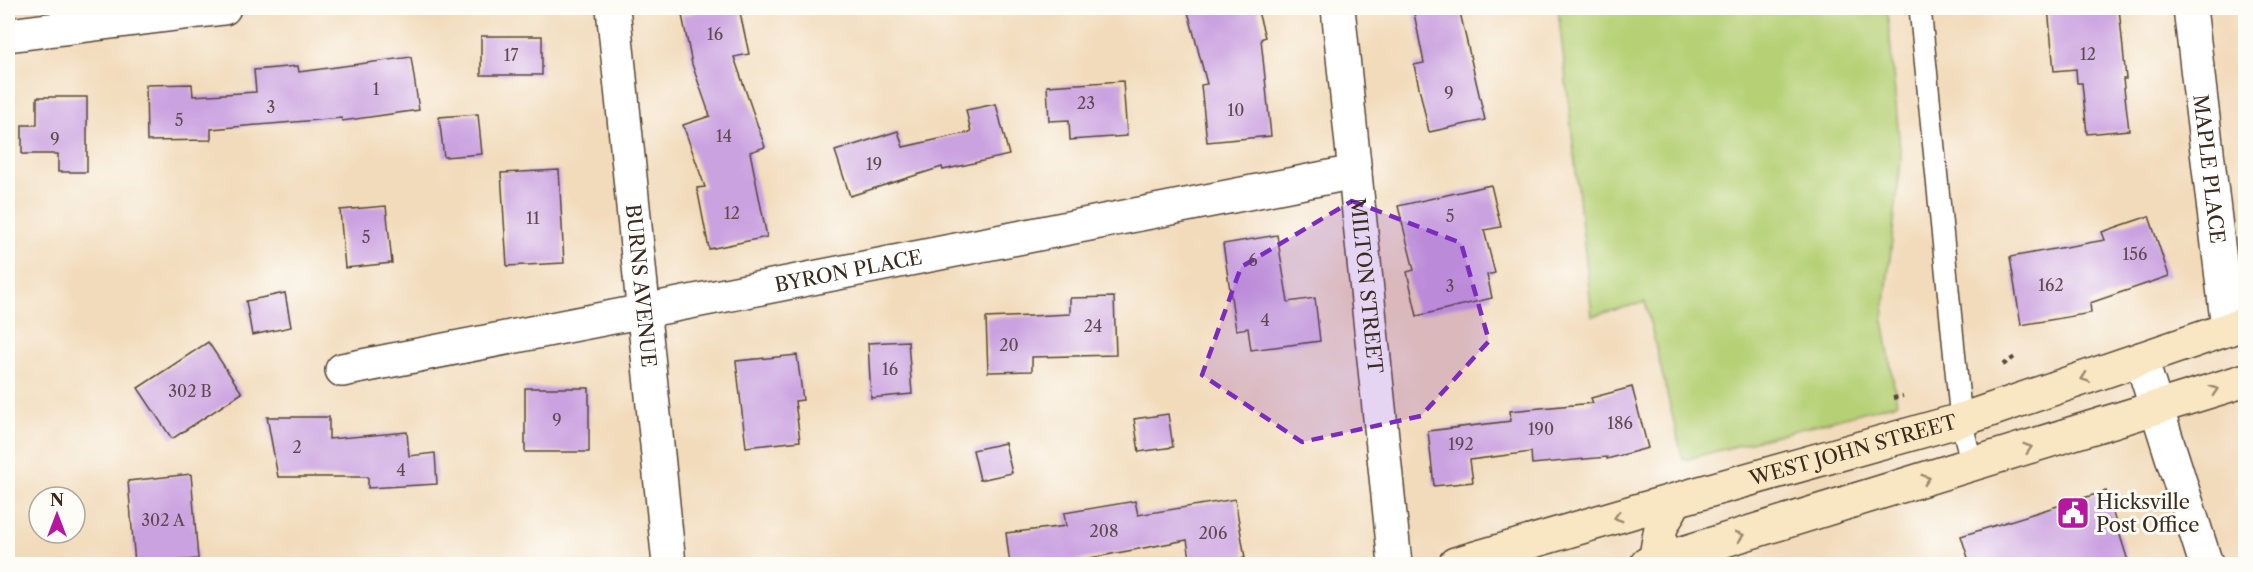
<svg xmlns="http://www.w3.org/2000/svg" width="2253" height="572" font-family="'Libre Caslon Text',serif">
	<rect width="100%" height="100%" fill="#fdfcf7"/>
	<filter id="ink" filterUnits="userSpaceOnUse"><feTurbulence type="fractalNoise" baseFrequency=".0167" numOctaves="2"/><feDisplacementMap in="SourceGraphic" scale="12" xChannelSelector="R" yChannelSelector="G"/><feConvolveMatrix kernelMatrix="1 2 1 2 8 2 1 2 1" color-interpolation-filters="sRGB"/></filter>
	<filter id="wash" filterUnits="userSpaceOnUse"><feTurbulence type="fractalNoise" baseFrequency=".008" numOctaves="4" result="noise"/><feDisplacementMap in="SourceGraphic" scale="24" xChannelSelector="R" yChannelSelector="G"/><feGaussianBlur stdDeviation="1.35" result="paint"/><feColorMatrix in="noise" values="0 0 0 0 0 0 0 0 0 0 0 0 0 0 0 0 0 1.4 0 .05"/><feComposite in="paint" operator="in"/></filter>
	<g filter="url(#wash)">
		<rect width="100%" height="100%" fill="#f2dbbb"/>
		<!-- green -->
		<path fill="#b5d075" stroke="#787d4a" stroke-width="1.5" d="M1558,8h329l14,152 -18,160 14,83 -214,57 -38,-158 -53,14z"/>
		<g id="blocks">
			<!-- building -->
			<g fill="#cba2e0">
				<path d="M715,8h24l10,46 -15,3 31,90 -15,5 17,85 -58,12 -12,-61 8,-1 -22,-62 27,-9 -18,-52 -10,-49z"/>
				<path d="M1187,8h70l8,29 -4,2 10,97 -64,6 -6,-57 6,-1z"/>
				<path d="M1413,8h46l26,112 -56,12 -15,-67 10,-2z"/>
				<path d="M2048,8h71l7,71h-3l6,51 -42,4 -5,-51h-5l-1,-14 -22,2z"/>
				<rect x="481" y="36" width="61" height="39"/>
				<path d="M411,57l8,53 -77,11 -1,-3 -130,11v11l-64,1 -1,-56 46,-1 1,12 63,-4 -2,-22 44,-4 1,6z"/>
				<path d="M1123,81l4,55 -57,4 -1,-20 -20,1 -2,-35z"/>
				<path d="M37,97h50v75h-29v-18h-36v-29h15z"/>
				<path d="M996,104l13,51 -66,15 -1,-3 -92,29 -15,-45 63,-20 5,16 68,-15 -5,-22z"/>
				<path d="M478,114l4,40 -38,3 -5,-40z"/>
				<path d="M559,170l5,93 -57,3 -6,-93z"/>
				<path d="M1491,185l10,42 -17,3 11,43 -8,2 5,23 -75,18 -10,-44 7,-2 -16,-64z"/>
				<path d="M386,206l6,57 -47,5 -5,-58z"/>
				<path d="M2149,216l20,60 -79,27 1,10 -70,12 -11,-68 95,-17 -3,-8z"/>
				<path d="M1277,235l11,67 27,-4 5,43 -69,9 -3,-22 -12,2 -13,-86z"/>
				<path d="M285,293l6,34 -39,8 -6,-34z"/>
				<path d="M1114,297l2,58 -84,2v14l-44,1 -2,-54 84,-4v-16z"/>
				<path d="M908,341l4,53 -41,4 -3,-55z"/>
				<path d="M208,342l34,51 -70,46 -34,-51z"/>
				<path d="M797,355l6,45 -8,1 5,40 -54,6 -10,-86z"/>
				<path d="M1632,387l16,61 -41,11v-2l-75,7 -1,-12 -61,8 3,22 -39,4 -6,-55 83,-10 -1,-10 83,-8 -2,-5z"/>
				<rect x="525" y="388" width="64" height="64"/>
				<path d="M1168,414l5,33 -34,5 -5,-33z"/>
				<path d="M267,417h62v22l78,-7 2,24 26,-3 2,31 -69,4v-11h-90z"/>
				<path d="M1005,443l7,30 -32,7 -7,-30z"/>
				<path d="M191,474l7,85 -63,5 -7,-83z"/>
				<path d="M2106,491l23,73h-159l-9,-28z"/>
				<path d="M1235,499l10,59 -35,6h-19l-4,-24 -129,24h-48l-4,-31 60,-7 -2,-13 71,-12 3,14z"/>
			</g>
		</g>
	</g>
	<g filter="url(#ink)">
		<use href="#blocks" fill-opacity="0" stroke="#564536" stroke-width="1.5"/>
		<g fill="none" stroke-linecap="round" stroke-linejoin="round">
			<!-- service casing -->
			<g stroke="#564536" stroke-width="24">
				<path id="service" d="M1920,8l41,412 11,45"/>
			</g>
			<!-- minor casing -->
			<g stroke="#564536" stroke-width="36">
				<g id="minor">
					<path id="s1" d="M613,8l56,556"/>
					<path id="s2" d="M1338,8l57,556"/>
					<path id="s3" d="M2190,8l38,321"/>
					<path d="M8,35l216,-27"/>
					<path d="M2141,359l65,205"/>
					<path id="s4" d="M342,370l1013,-198"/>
				</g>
			</g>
			<!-- secondary casing -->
			<g stroke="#564536" stroke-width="36">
				<g id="secondary">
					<path d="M1655,562l6,-35 14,-26"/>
					<path id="s5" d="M1455,564l181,-53 325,-91 285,-97"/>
					<path d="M1647,564l599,-184"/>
				</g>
			</g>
			<!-- path -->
			<g stroke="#564536" stroke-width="4" stroke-dasharray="4.5 4.5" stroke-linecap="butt">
				<path d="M2003,365l13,-9"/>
				<path d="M1893,398l10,-2"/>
			</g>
			<!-- service -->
			<use href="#service" stroke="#fff" stroke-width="21"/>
			<!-- minor -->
			<use href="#minor" stroke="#fff" stroke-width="33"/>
			<!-- secondary -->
			<use href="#secondary" stroke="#f9e7c3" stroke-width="33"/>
		</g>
		<!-- one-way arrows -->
		<defs><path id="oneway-chevron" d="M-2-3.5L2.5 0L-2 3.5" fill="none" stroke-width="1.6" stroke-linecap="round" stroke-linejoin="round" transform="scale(1.5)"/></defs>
		<g stroke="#9a8870">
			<use href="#oneway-chevron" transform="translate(2085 378) rotate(161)"/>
			<use href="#oneway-chevron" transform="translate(2214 390) rotate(-18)"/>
			<use href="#oneway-chevron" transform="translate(2028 448) rotate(-17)"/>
			<use href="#oneway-chevron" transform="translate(1926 479) rotate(-17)"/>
			<use href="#oneway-chevron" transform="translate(1618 517) rotate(164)"/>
			<use href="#oneway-chevron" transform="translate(1740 536) rotate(-17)"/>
		</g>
	</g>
	<!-- marked area -->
	<path fill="#7b2cbf" fill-opacity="0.2" stroke="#7b2cbf" stroke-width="4.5" stroke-dasharray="12 8" stroke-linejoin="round" d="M1352,201l109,42 28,98 -68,75 -119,26 -100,-67 39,-108z"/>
	<!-- icons -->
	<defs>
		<g id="civic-square" transform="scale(1.725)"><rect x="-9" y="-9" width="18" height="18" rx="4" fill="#b5179e" stroke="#fdfcf7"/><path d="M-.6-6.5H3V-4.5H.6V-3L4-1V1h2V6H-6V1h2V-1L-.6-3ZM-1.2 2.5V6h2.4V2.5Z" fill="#fff"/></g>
	</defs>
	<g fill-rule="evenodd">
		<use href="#civic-square" x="2073" y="513"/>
	</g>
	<g text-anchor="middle" stroke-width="6" stroke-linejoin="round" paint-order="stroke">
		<!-- number labels -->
		<g font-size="16" fill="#5f484e">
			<text x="715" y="40">16</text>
			<text x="2088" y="60">12</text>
			<text x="511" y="61">17</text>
			<text x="376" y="95">1</text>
			<text x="1449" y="99">9</text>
			<text x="1086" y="109">23</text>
			<text x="271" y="113">3</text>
			<text x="1236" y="116">10</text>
			<text x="179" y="126">5</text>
			<text x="724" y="142">14</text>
			<text x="55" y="145">9</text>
			<text x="874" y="170">19</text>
			<text x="732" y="219">12</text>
			<text x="1450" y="222">5</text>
			<text x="533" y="224">11</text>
			<text x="366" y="243">5</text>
			<text x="2135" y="260">156</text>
			<text x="1253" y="266">6</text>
			<text x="2051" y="291">162</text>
			<text x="1450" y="292">3</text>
			<text x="1265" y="326">4</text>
			<text x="1093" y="332">24</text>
			<text x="1009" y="351">20</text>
			<text x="890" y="375">16</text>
			<text x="190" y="397">302 B</text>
			<text x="557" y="426">9</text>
			<text x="1620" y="429">186</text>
			<text x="1541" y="435">190</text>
			<text x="1461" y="450">192</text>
			<text x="297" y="453">2</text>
			<text x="401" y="476">4</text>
			<text x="163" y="526">302 A</text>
			<text x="1104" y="537">208</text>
			<text x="1213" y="539">206</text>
		</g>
		<!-- street labels -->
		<g font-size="20" fill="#3b2a1e" stroke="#fdfcf7">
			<text dy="7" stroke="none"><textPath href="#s3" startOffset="162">MAPLE PLACE</textPath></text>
			<text dy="7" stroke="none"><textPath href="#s4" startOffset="516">BYRON PLACE</textPath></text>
			<text dy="7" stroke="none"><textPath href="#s1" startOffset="279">BURNS AVENUE</textPath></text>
			<text dy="7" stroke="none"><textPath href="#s2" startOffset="279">MILTON STREET</textPath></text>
			<text dy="7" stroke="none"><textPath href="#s5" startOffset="414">WEST JOHN STREET</textPath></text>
		</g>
		<!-- poi labels -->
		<g font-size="20" fill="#3b2a1e" stroke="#fdfcf7" text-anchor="start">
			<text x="2096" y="509">Hicksville<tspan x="2096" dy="23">Post Office</tspan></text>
		</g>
	</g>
	<!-- margin -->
	<rect width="2253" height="572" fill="none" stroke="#fdfcf7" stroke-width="30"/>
	<!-- north arrow -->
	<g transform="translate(57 515)"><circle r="28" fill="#fdfcf7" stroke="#afa8a0" stroke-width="1.5"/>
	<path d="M0-4.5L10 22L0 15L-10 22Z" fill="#b5179e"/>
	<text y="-9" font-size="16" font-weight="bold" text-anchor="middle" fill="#3b2a1e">N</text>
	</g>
</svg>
